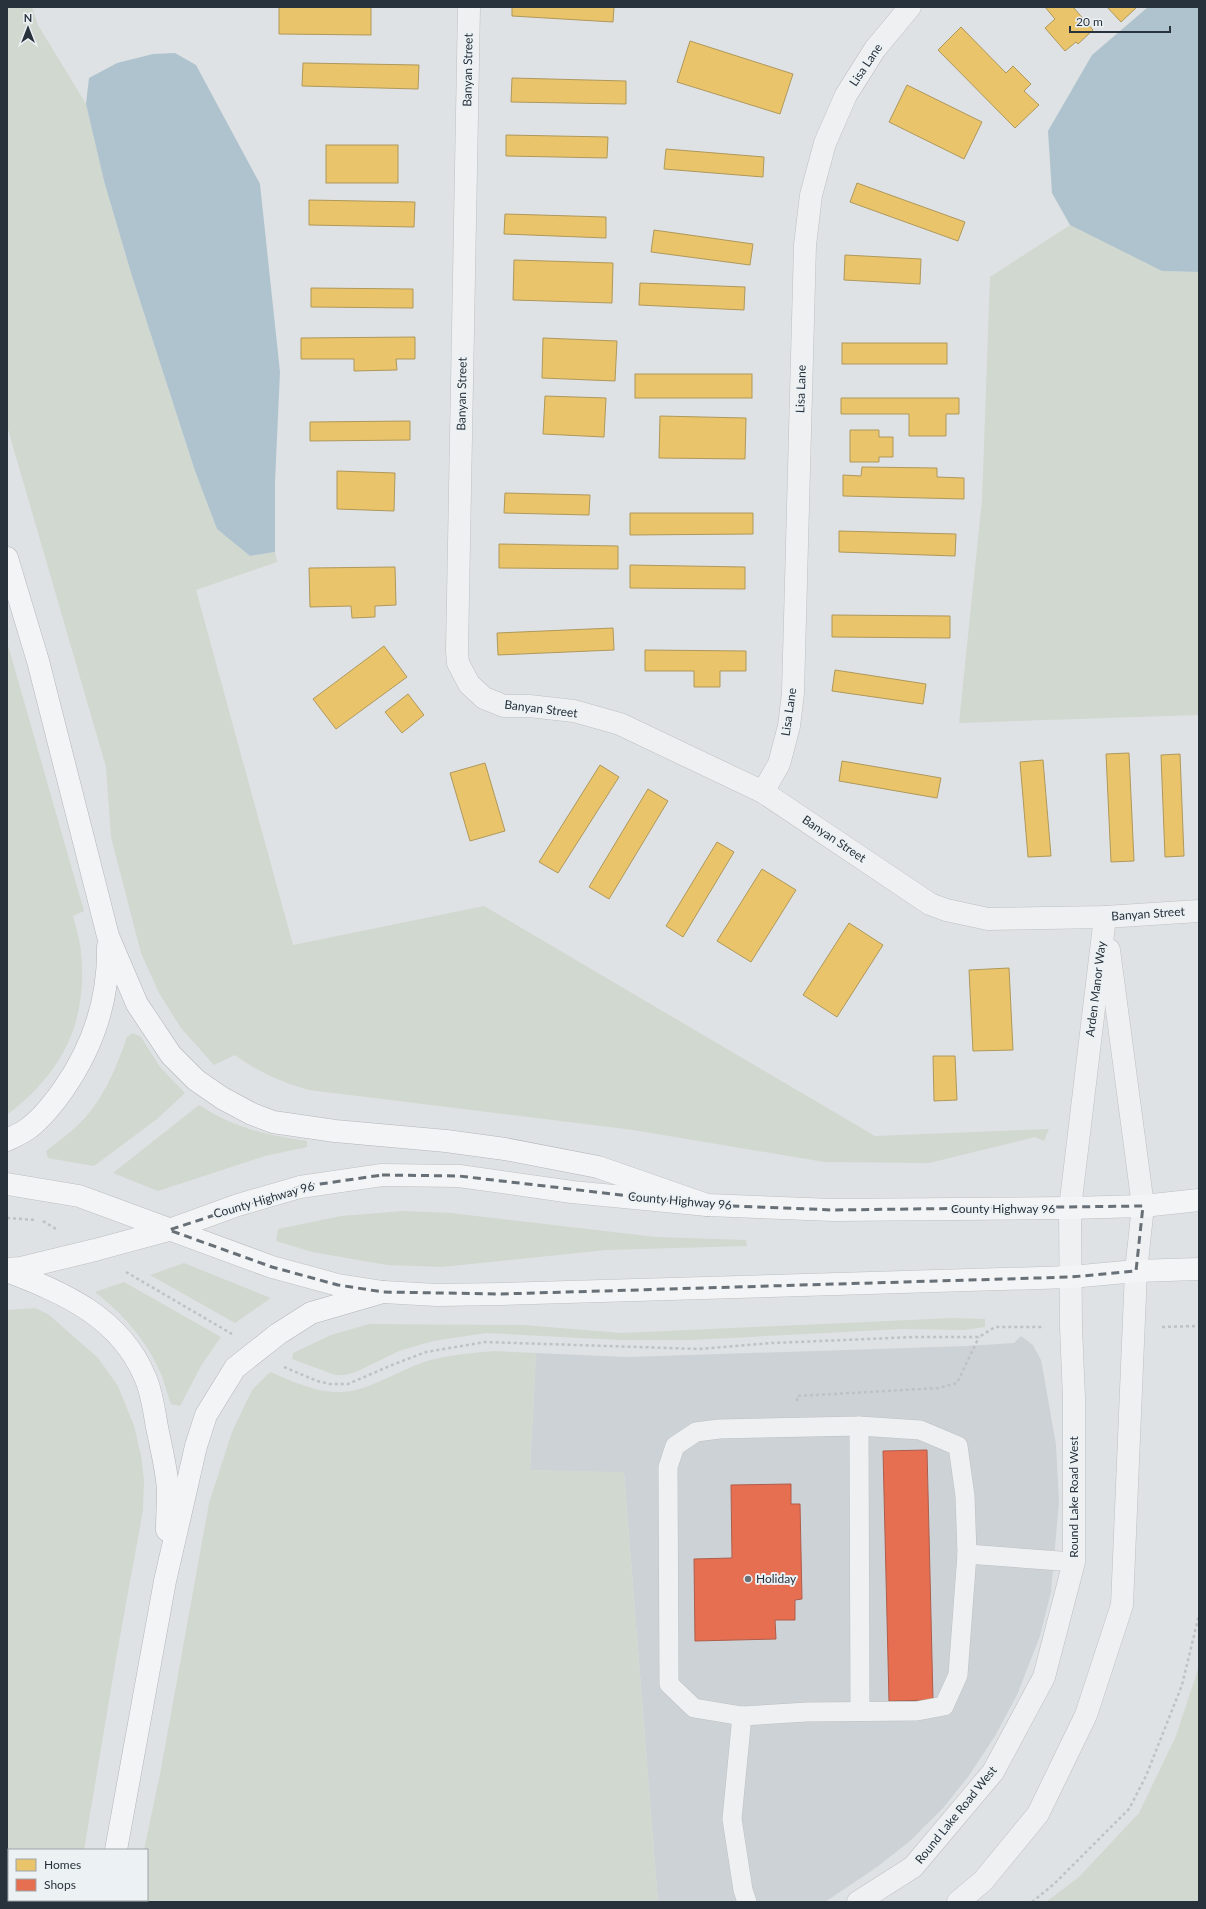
<svg xmlns="http://www.w3.org/2000/svg" width="1206" height="1909" font-family="Lato,sans-serif">
	<rect width="100%" height="100%" fill="#dfe2e4"/>
	<!-- built -->
	<path fill="#cdd2d7" d="M1021,1336l12,9 8,15 3,16 12,69 3,57 -8,90 -11,44 -23,59 -22,41 -27,41 -25,31 -33,33 -33,26 -52,35h-167l-34,-429 -94,-3 6,-117 91,4 340,-11 47,-3z"/>
	<!-- green -->
	<g fill="#d1d8d0">
		<path d="M7,7h25l6,18 48,79 18,77 27,92 64,198 22,58 33,27 25,-4 2,10 -81,28 97,355 191,-39 391,230 174,-7 -5,12 -9,-4 -106,26 -105,-1 -191,-32 -324,-40c-28,-8 -51,-18 -74,-35l-21,10 -33,-37 -22,-35 -18,-40 -30,-116 -5,-70 -99,-341z"/>
		<path d="M1070,225l92,46 37,1v443l-240,8 23,-223 8,-223z"/>
		<path d="M7,642l77,269 -11,5c3,11 7,24 8,36 7,70 -18,120 -74,163z"/>
		<path d="M133,1033l8,4 19,30 25,26 -28,26 -63,47 -46,-8 -2,-7c10,-8 20,-15 29,-23 27,-25 40,-57 52,-91z"/>
		<path d="M199,1105c36,23 66,30 108,36v6l-42,9 -107,35 -45,-18z"/>
		<path d="M403,1211l48,2 205,24 90,3 1,6 -141,4 -164,17 -55,-2 -75,-13 -36,-11 2,-12 63,-13z"/>
		<path d="M184,1263l87,35 -36,25 -85,-48z"/>
		<path d="M124,1282l97,55 -19,27 -22,42 -9,-2c-4,-10 -6,-20 -10,-30 -14,-33 -38,-60 -66,-82z"/>
		<path d="M35,1308l13,6 50,44 20,28 16,40 7,29 3,26 -1,29 -26,143 -33,197h-75v50h70v2h-72v-592z"/>
		<path d="M953,1318l32,1v8l-21,3 -62,-1 -211,11h-71l-134,-7 -53,8 -34,10 -43,21 -11,3h-10l-43,-16 1,-6 38,-18 38,-11 154,1 99,8z"/>
		<path d="M494,1351l42,2 -6,117 94,2 34,430h-525l1,-2h13v-50h-3l17,-81 48,-266 23,-71 20,-42 18,-18c22,9 46,21 71,20 26,0 60,-23 86,-31 21,-6 45,-8 67,-10z"/>
		<path d="M1199,1666v236h-153l33,-25 60,-64 37,-77z"/>
	</g>
	<!-- water -->
	<g fill="#afc3ce">
		<path d="M1148,7h51v265l-37,-1 -92,-46 -18,-32 -4,-62 44,-76z"/>
		<path d="M175,53l21,12 64,119 20,188 -5,110v70l-25,4 -33,-27 -22,-58 -64,-198 -27,-92 -18,-77 3,-26 28,-15 36,-9z"/>
	</g>
	<!-- homes -->
	<g fill="#e9c46a" stroke="#af985c">
		<path d="M279,7h92v28l-92,-1z"/>
		<path d="M512,7h102l-1,15 -101,-6z"/>
		<path d="M1045,7h28l20,23 -15,14 -2,-2 -11,9 -20,-23 10,-9z"/>
		<path d="M1107,7h30l-16,15z"/>
		<path d="M961,27l45,46 7,-7 18,18 -7,7 15,14 -24,23 -77,-78z"/>
		<path d="M690,41l103,33 -13,40 -103,-32z"/>
		<path d="M303,63l116,2 -1,24 -116,-3z"/>
		<path d="M512,78l114,3v23l-115,-2z"/>
		<path d="M907,85l75,37 -18,37 -75,-37z"/>
		<path d="M506,135l102,2 -1,21 -101,-2z"/>
		<rect x="326" y="145" width="72" height="38"/>
		<path d="M666,149l98,8 -1,20 -99,-8z"/>
		<path d="M857,183l108,39 -7,19 -108,-39z"/>
		<path d="M309,200l106,2 -1,25 -105,-2z"/>
		<path d="M505,214l101,3v21l-102,-4z"/>
		<path d="M654,230l99,14 -3,21 -99,-13z"/>
		<path d="M845,255l76,4 -1,25 -76,-4z"/>
		<path d="M514,260l99,3 -1,40 -99,-3z"/>
		<path d="M640,283l105,4 -1,23 -105,-5z"/>
		<path d="M311,288l102,1v19l-102,-1z"/>
		<path d="M415,337v22h-19l1,11 -43,1v-12h-53v-21z"/>
		<path d="M543,338l74,3 -2,40 -73,-3z"/>
		<rect x="842" y="343" width="105" height="21"/>
		<rect x="635" y="374" width="117" height="24"/>
		<path d="M545,396l61,2 -2,39 -61,-3z"/>
		<path d="M841,398h118v16h-13v22h-37v-22h-68z"/>
		<path d="M660,416l86,2 -1,41 -86,-1z"/>
		<path d="M410,421v19l-100,1v-19z"/>
		<path d="M850,430h29v7h14v20h-14v5h-29z"/>
		<path d="M862,467l75,1v9l27,1v21l-121,-3v-21l18,1z"/>
		<path d="M337,471l58,2 -1,38 -57,-2z"/>
		<path d="M505,493l85,2 -1,20 -85,-2z"/>
		<path d="M630,513h123v21l-123,1z"/>
		<path d="M839,531l117,3 -1,22 -116,-4z"/>
		<path d="M499,544l119,2v23l-119,-1z"/>
		<path d="M630,565l115,2v22l-115,-1z"/>
		<path d="M395,567l1,38 -21,1v11l-23,1 -1,-12 -41,1 -1,-39z"/>
		<path d="M832,615l118,1v22l-118,-1z"/>
		<path d="M613,628l1,22 -116,5 -1,-22z"/>
		<path d="M384,646l23,31 -71,52 -23,-30z"/>
		<path d="M645,650l101,1v20h-26v16h-26v-16h-49z"/>
		<path d="M835,670l91,14 -3,20 -91,-13z"/>
		<path d="M408,694l16,21 -22,18 -17,-21z"/>
		<path d="M1129,753l5,108 -23,1 -5,-108z"/>
		<path d="M1180,754l4,102 -19,1 -4,-102z"/>
		<path d="M1043,760l8,96 -23,1 -8,-95z"/>
		<path d="M842,761l99,17 -4,20 -98,-17z"/>
		<path d="M485,763l20,68 -35,10 -20,-68z"/>
		<path d="M600,765l19,12 -61,96 -19,-11z"/>
		<path d="M648,789l20,12 -59,98 -20,-12z"/>
		<path d="M717,842l17,10 -51,85 -17,-11z"/>
		<path d="M762,869l34,21 -45,72 -34,-21z"/>
		<path d="M849,923l34,22 -46,72 -34,-22z"/>
		<path d="M1009,968l4,82 -40,1 -4,-81z"/>
		<path d="M933,1056h22l2,44 -23,1z"/>
	</g>
	<!-- shops -->
	<g fill="#e76f51" stroke="#ae5d4b">
		<path d="M927,1450l6,250 -44,1 -6,-250z"/>
		<path d="M791,1484v20h9l2,95 -7,1v20h-20l1,19 -81,2 -1,-82 38,-1 -1,-73z"/>
	</g>
	<g fill="none" stroke-linecap="round" stroke-linejoin="round">
		<!-- lane casing -->
		<g stroke="#bdc0c2" stroke-width="20">
			<g id="lane">
				<path d="M859,1426l1,285"/>
				<path d="M742,1716l-48,-8 -25,-24 -1,-217 7,-21 21,-14 23,-3 140,-3 61,4 38,16 7,50 2,58"/>
				<path d="M747,1902l-4,-12 -11,-71 10,-103 65,-4 110,-1 27,-5 14,-31 9,-121 107,8"/>
			</g>
		</g>
		<!-- street casing -->
		<g stroke="#bdc0c2" stroke-width="23">
			<g id="street">
				<path d="M469,7l-12,644 1,12 11,21 15,14 20,8h25l45,5 46,13 143,68 167,112 16,6 42,9 117,-2 94,-6"/>
				<path d="M763,792l16,-28 10,-38 4,-33 12,-448 6,-50 14,-52 21,-48 29,-46 35,-42"/>
				<path d="M858,1902l55,-35 80,-95 51,-95 30,-115v-164l-3,-71 -1,-119 35,-291"/>
				<path d="M958,1902l25,-21 55,-67 48,-99 36,-110 14,-334 7,-65 -34,-256"/>
			</g>
		</g>
		<!-- primary casing -->
		<g stroke="#bcbfc1" stroke-width="23">
			<g id="primary">
				<path d="M7,1184l72,12 193,71 66,18 45,7 54,3 64,-1 570,-17 65,-6 63,-2"/>
				<path d="M7,1269l14,-1 74,-18 74,-20 69,-25 62,-18 82,-12 77,1 113,16 135,13 126,5 237,-2 73,-2 56,-6"/>
			</g>
		</g>
		<!-- highway casing -->
		<g stroke="#b2b5b9" stroke-width="23">
			<g id="highway">
				<path d="M7,558l31,103 70,275 29,68 34,51 25,25 26,18 30,16 21,8 62,9 111,10 59,8 93,18 109,38"/>
				<path d="M7,1140c6,-3 13,-6 19,-10 15,-10 27,-26 37,-40 30,-43 46,-90 45,-143"/>
				<path d="M7,1271c57,22 113,46 138,106 7,15 9,34 12,50 4,21 10,43 11,64 0,13 -1,26 -1,39"/>
				<path d="M116,1850l49,-269 31,-135 10,-31 29,-47 43,-34 33,-21 72,-21"/>
				<path d="M107,1902v-2"/>
			</g>
		</g>
		<!-- path -->
		<g stroke="#bec2c4" stroke-width="2.5" stroke-dasharray="3 3" stroke-linecap="butt">
			<path d="M7,1218l29,2"/>
			<path d="M43,1221l13,8"/>
			<path d="M126,1272l106,62"/>
			<path d="M1162,1327l37,-1"/>
			<path d="M284,1367l33,14 13,3h18l44,-19 34,-13 59,-10 214,7 73,-6 143,-6h64l16,-10h48"/>
			<path d="M797,1401v-5l142,-8 18,-5 22,-46"/>
			<path d="M1032,1902l22,-18 75,-75 17,-33 36,-91 17,-70"/>
		</g>
		<!-- lane -->
		<use href="#lane" stroke="#eff0f1" stroke-width="19"/>
		<!-- street -->
		<use href="#street" stroke="#eff0f1" stroke-width="22"/>
		<!-- primary -->
		<use href="#primary" stroke="#f3f4f5" stroke-width="22"/>
		<!-- highway -->
		<use href="#highway" stroke="#f3f4f5" stroke-width="22"/>
	</g>
	<!-- marked area -->
	<path fill="none" stroke="#687077" stroke-width="3" stroke-dasharray="8 5" stroke-linejoin="round" d="M382,1175l77,1 248,29 126,5 310,-4 -7,65 -65,6 -570,17 -118,-2 -45,-7 -66,-18 -103,-37 131,-43z"/>
	<!-- markers -->
	<circle fill="#687077" stroke="#ecf1f4" stroke-width="1.5" cx="748" cy="1579" r="4"/>
	<g text-anchor="middle" stroke-width="4" stroke-linejoin="round" paint-order="stroke">
		<!-- street labels -->
		<g font-size="12" fill="#28323c" stroke="#ecf1f4">
			<text transform="translate(866 65) rotate(-56)" y="4">Lisa Lane</text>
			<text transform="translate(468 70) rotate(-89)" y="4">Banyan Street</text>
			<text transform="translate(801 389) rotate(-88)" y="4">Lisa Lane</text>
			<text transform="translate(462 394) rotate(-89)" y="4">Banyan Street</text>
			<text transform="translate(541 709) rotate(7)" y="4">Banyan Street</text>
			<text transform="translate(789 712) rotate(-82)" y="4">Lisa Lane</text>
			<text transform="translate(834 839) rotate(34)" y="4">Banyan Street</text>
			<text transform="translate(1148 914) rotate(-4)" y="4">Banyan Street</text>
			<text transform="translate(1096 989) rotate(-83)" y="4">Arden Manor Way</text>
			<text transform="translate(264 1200) rotate(-16)" y="4">County Highway 96</text>
			<text transform="translate(680 1201) rotate(5)" y="4">County Highway 96</text>
			<text x="1003" y="1213">County Highway 96</text>
			<text transform="translate(1074 1497) rotate(-90)" y="4">Round Lake Road West</text>
			<text transform="translate(956 1815) rotate(-51)" y="4">Round Lake Road West</text>
		</g>
		<!-- poi labels -->
		<g font-size="12" fill="#28323c" stroke="#ecf1f4" text-anchor="start">
			<text x="756" y="1583">Holiday</text>
		</g>
	</g>
	<!-- border -->
	<rect width="1206" height="1909" fill="none" stroke="#28323c" stroke-width="16"/>
	<!-- legend -->
	<rect x="8" y="1849" width="140" height="52" fill="#ecf1f4" stroke="#9ea5aa"/>
	<rect x="16" y="1859" width="20" height="12" fill="#e9c46a" stroke="#9ea5aa"/>
	<text x="44" y="1869" font-size="12" fill="#28323c">Homes</text>
	<rect x="16" y="1879" width="20" height="12" fill="#e76f51" stroke="#9ea5aa"/>
	<text x="44" y="1889" font-size="12" fill="#28323c">Shops</text>
	<!-- north arrow -->
	<g transform="translate(28 28)" stroke="#ecf1f4" stroke-width="3" paint-order="stroke">
	<path d="M0-3L7 15L0 10L-7 15Z" fill="#28323c"/>
	<text y="-6" font-size="11" font-weight="bold" text-anchor="middle" fill="#28323c">N</text>
	</g>
	<!-- scale -->
	<path d="M1070 26v6h100v-6" fill="none" stroke="#28323c" stroke-width="2"/>
	<text x="1076" y="26" font-size="12" fill="#28323c" stroke="#ecf1f4" stroke-width="3" paint-order="stroke">20 m</text>
</svg>
